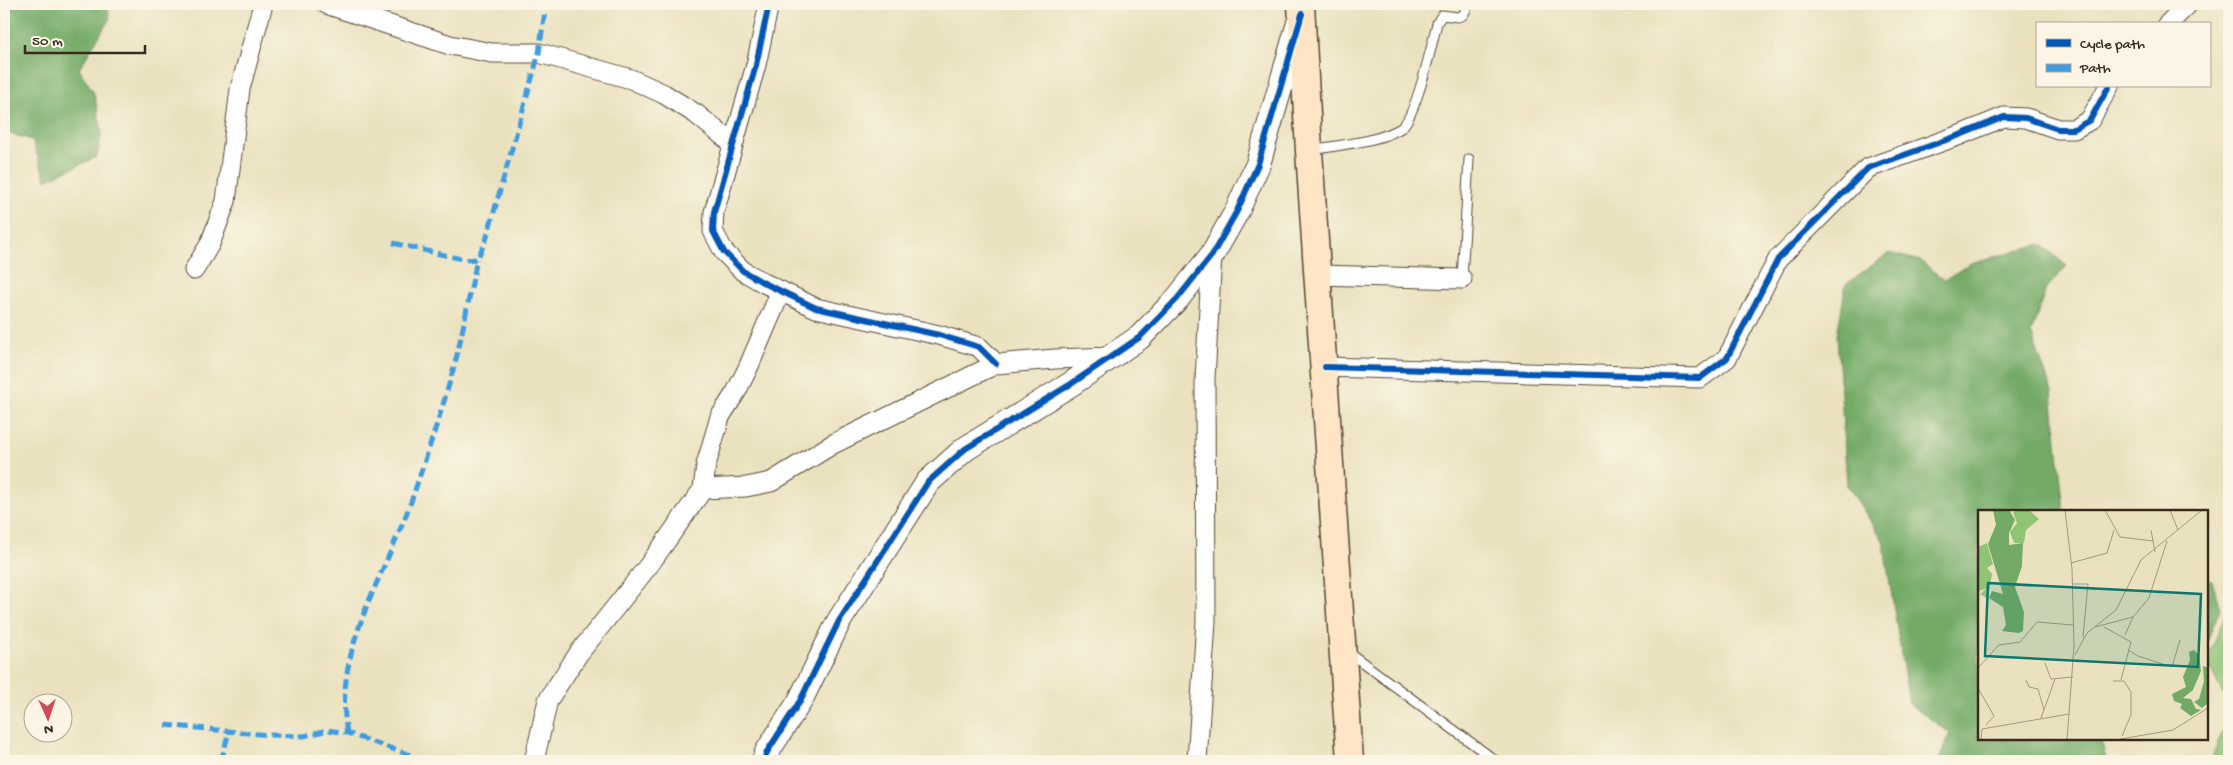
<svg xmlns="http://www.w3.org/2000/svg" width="2233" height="765" font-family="'Gochi Hand',sans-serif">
	<rect width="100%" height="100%" fill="#fcf5e5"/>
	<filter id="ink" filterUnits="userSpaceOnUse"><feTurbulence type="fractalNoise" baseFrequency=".02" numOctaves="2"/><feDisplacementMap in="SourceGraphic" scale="10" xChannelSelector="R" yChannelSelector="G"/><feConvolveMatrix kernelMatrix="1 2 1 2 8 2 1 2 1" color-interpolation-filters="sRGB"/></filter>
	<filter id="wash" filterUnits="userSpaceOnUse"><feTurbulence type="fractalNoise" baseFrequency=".0096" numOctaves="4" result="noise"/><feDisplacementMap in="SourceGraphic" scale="20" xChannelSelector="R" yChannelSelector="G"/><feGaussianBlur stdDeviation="1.12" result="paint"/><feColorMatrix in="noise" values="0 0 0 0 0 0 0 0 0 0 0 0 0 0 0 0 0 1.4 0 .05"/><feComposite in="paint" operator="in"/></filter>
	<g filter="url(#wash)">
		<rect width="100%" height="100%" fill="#eae2bf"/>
		<!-- green -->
		<g fill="#8fc475" stroke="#65774a">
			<path d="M2229,605v101l-22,-45z"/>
			<path d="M2229,718v43h-15l-1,-6z"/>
		</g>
		<!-- forest -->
		<g fill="#73aa66" stroke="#576a42">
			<path d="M4,4h103l3,14 -31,51 15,24 8,39 -5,25 -51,23 -14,-40 -28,-8z"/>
			<path d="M2041,244l26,22 -21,23 -15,44 21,59 12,119h-85v228h121l7,22h-169l12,-28 -41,-29 -26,-164 -36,-55 -10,-150 9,-51 43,-31 32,8 23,19 27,-17z"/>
			<path d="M2207,580h5l8,29 -13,33z"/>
		</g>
	</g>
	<g filter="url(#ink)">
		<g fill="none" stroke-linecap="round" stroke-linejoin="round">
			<!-- service casing -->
			<g stroke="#554636" stroke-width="11">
				<g id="service">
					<path d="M1312,150c25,-5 67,-8 89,-22 15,-11 31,-84 36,-105l5,-8 16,2 5,-2 6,-11"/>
					<path d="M1462,279l7,-120"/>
					<path d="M1347,651l149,110"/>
				</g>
			</g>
			<!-- minor casing -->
			<g stroke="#554636" stroke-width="21">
				<g id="minor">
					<path d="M326,4l124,41 42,8h47l92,26 33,15 32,20 37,30"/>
					<path d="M769,4l-13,61 -42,147 -1,19 11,21 19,19 21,12 52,25 123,27 40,12 17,17"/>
					<path d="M2168,24l20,-20"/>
					<path d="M194,270l16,-26 16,-43 14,-112 23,-85"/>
					<path d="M1318,275l144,4"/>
					<path d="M1325,367l375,11 27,-20 51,-99 90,-91 92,-33 44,-18 22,1 32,11h16l16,-9 19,-34"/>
					<path d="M703,489l43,-2 25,-5 62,-38 163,-80 59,-5 57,-2"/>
					<path d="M534,761l14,-61 31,-47 70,-88 54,-76 3,-24 14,-48 16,-25 12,-24 33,-77"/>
					<path d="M1197,761l9,-140 -1,-242 7,-124"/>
				</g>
			</g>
			<!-- tertiary casing -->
			<g stroke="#554636" stroke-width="26">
				<path id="tertiary" d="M764,761l3,-9 33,-51 39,-80 89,-139 37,-33 106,-65 69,-47 37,-38 35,-44 25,-44 21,-47 41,-141"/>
			</g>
			<!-- secondary casing -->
			<g stroke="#554636" stroke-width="29">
				<path id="secondary" d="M1301,4l8,147 41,610"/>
			</g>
			<!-- service -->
			<use href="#service" stroke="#fff" stroke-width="9"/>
			<!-- minor -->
			<use href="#minor" stroke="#fff" stroke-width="19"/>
			<!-- tertiary -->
			<use href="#tertiary" stroke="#fff" stroke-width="24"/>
			<!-- secondary -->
			<use href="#secondary" stroke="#fde5c5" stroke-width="26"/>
			<!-- quiet -->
			<g stroke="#3f9ce0" stroke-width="5" stroke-dasharray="10 5" stroke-linecap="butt">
				<path d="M393,243l73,17 11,-1 9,-19 53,-187 7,-49"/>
				<path d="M165,725l104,10 35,1 24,-6 19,3 80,28"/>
				<path d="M347,733c-15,-84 40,-160 66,-237 15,-45 31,-91 43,-137 8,-33 14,-67 21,-100"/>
				<path d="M221,761l8,-29"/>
			</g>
			<!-- cycleway casing -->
			<g stroke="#fcf5e5" stroke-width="9">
				<g id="cycleway">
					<path d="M769,4l-13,61 -42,147 -1,19 11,21 19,19 21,12 52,25 123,27 40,12 17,17"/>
					<path d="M1325,367l375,11 27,-20 51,-99 90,-91 92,-33 44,-18 22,1 32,11h16l16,-9 19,-34"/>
					<path d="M764,761l3,-9 33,-51 39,-80 89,-139 37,-33 106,-65 69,-47 37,-38 35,-44 25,-44 21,-47 44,-150"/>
				</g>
			</g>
			<!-- cycleway -->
			<use href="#cycleway" stroke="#0057b8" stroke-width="6"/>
		</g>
	</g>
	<!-- overview -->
	<g transform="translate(1978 510)">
		<rect width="230" height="230" fill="#eae2bf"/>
		<path d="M42,0h9l10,9 -13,11 -2,13h-10l-4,-11 7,-9 -4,-11zM9,33l6,21 -6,4 5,6 -4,25 -8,-5 6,-5 -8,2v-44z" fill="#8fc475"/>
		<path d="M15,0h16l6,10 -6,13v12l14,-2 -1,23 -7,21 9,25 -1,19 -4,2 -17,-2 4,-6 -3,-18 -14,-9 3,-7 11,3 -15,-50 8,-19zM216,140l5,5 2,16 -8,19 -10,8 8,1 5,10 5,1 -10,6 -11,-8 2,-4 -8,-3 -2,-7 14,-7 -3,-10 7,-17 -1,-8zM225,156l5,2v35l-6,5 -8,-6 5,-3 5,-18z" fill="#73aa66"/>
		<path fill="none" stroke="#a4987f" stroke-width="1" d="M87,0l7,59 2,77 -7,94M127,0l15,27 33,4M192,0l8,20M173,20l4,22M93,53l36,-10 7,-23M95,74h15l-5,53M117,117l38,-10M126,117l27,15 -10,38M147,125l8,-18 16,-19 18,-57M150,140l10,6 34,11 8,-27M97,145l12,-22 29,-23 25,-50 61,-50M67,153l6,16 22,-2M0,158l21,-23 21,-3 17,-20 36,3M48,170l3,7 9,2 6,21M135,171h11l7,11v23l-9,21M0,178l16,28 -8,9M63,208l14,-39M3,230l1,-11 87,-15M137,230l58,-10 35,-22"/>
		<path fill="#0f766e" fill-opacity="0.15" stroke="#0f766e" stroke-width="2.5" d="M10,73l213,11 -3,73 -213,-11z"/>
		<rect width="230" height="230" fill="none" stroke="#3b2a1e" stroke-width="2.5"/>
	</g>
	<!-- margin -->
	<rect width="2233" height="765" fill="none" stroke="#fcf5e5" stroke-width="20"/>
	<!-- legend -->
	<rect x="2036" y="22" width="175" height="65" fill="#fcf5e5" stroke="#afa495"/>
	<rect x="2046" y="39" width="25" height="8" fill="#0057b8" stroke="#afa495"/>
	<text x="2080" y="48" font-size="15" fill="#3b2a1e">Cycle path</text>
	<rect x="2046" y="64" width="25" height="8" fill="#3f9ce0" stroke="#afa495"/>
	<text x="2080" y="72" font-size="15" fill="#3b2a1e">Path</text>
	<!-- north arrow -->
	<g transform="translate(48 718) rotate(177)"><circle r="24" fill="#fcf5e5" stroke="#afa495"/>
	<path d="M0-4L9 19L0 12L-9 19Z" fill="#d1495b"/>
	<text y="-8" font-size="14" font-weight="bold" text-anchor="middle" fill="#3b2a1e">N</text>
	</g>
	<!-- scale -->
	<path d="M25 45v8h120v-8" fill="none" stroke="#3b2a1e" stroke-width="2.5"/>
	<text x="32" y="45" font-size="15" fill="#3b2a1e" stroke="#fcf5e5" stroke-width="4" paint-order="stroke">50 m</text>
</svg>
